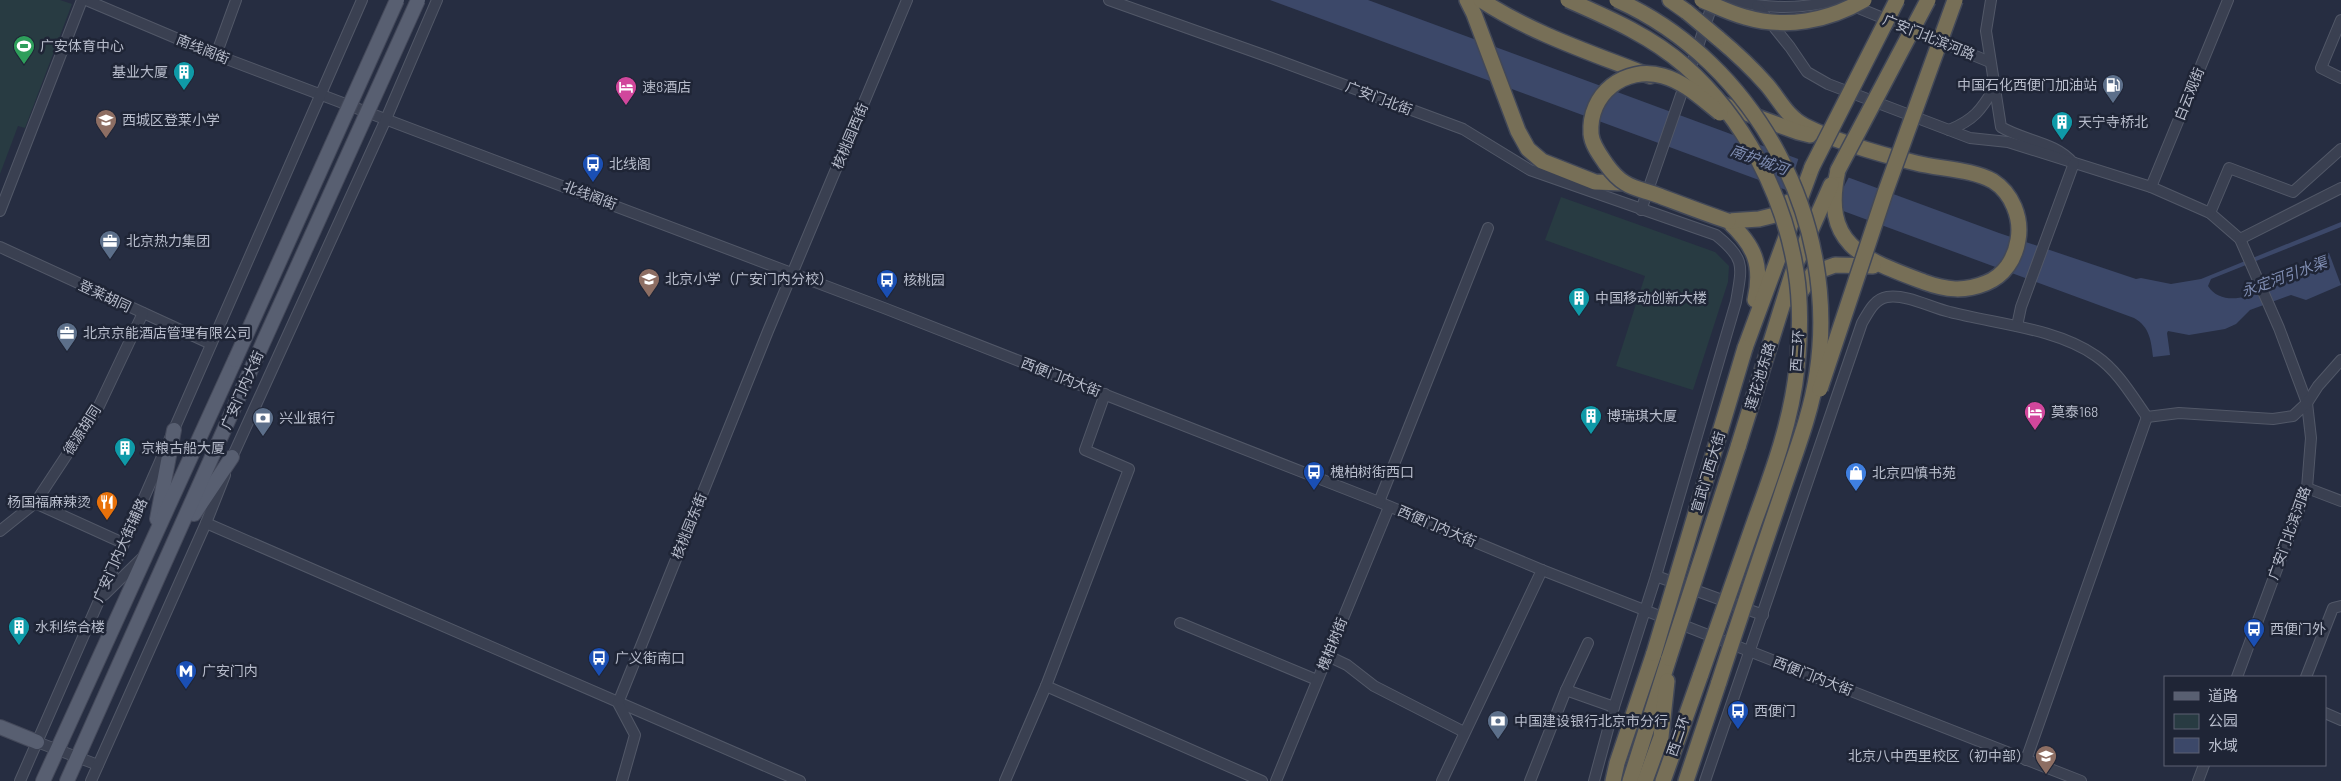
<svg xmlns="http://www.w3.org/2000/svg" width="2341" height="781" font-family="Barlow,'Noto Sans SC',sans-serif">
	<rect width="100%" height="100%" fill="#262d41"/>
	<!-- green -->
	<g fill="#283b42">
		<path d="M0,0h60l12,4 -47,124 -7,-2 -18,48z"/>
		<path d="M1561,197l154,55 14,14 -1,16 -35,108 -77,-24 29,-90 -100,-36z"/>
	</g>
	<!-- water -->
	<path fill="#3c4869" d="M1270,0h98l631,233 137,46 5,-1 30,6 30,-5 140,-57v5l-130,52 -3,7c17,26 57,4 78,-4l3,-13 40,-16 12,32 -35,15 -15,-5 -41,15 -14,14 -11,5 -36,6 -21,-4 -1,2 3,22 -17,2c-2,-16 -3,-30 -19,-39z"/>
	<!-- pier -->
	<path fill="#262d41" d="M1799,157l51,18 -18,34 -45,-16z"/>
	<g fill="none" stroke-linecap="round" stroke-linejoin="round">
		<!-- minor casing -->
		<g stroke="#525868" stroke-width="12">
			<g id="minor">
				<path d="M86,0l130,55 668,253 495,194 163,68 539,211"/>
				<path d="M1109,0l160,57 194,72 67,41 186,65c30,24 26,31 20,67l-80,274 -42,131 -20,74"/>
				<path d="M1730,0c36,9 70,10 106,0"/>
				<path d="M1839,0l151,62"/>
				<path d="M1991,0l-5,31 15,96c23,14 55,15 72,36"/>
				<path d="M1757,6l33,41 17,25 21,12 142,54 38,4 143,45 59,26 30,26 39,89 28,75 4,35 -4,50 -70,189"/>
				<path d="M2341,20l-20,48 20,10"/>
				<path d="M216,55l20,-55"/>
				<path d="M1949,130c25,-10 32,-20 46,-43"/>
				<path d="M2151,187l77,-187"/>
				<path d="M1641,210l73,-210"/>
				<path d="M0,211l82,-211"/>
				<path d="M2210,213l19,-45 64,24 48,-43"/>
				<path d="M2240,239l101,-51"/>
				<path d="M0,247l211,97"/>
				<path d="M2017,326l4,-19 53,-144"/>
				<path d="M2147,417l32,-4 94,6 20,-3 14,-13 11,-17 23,-26"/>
				<path d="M230,462l156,-343 51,-119"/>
				<path d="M2307,488l34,13"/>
				<path d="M1379,502l109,-274"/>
				<path d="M35,503l88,40"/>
				<path d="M206,523l594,258"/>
				<path d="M0,531l35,-28 64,-97 44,-93"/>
				<path d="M1656,576l107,39"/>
				<path d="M104,595l38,-37"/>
				<path d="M1180,623l137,57"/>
				<path d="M1326,655l21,10 27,21 90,46"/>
				<path d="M2306,677l27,-69 8,-2"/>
				<path d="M1046,686l216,95"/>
				<path d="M1566,690l48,17"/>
				<path d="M2325,713l16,7"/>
				<path d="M37,742l61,23"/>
				<path d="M2026,760l121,-343"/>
				<path d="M20,781l342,-781"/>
				<path d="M91,781l115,-258 19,-48"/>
				<path d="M622,781l13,-46 -17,-32 150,-372 139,-331"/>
				<path d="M1005,781l41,-95 83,-217 -44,-19 20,-56"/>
				<path d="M1276,781l113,-274"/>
				<path d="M1442,781l100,-211"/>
				<path d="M1530,781l36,-91 22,-47"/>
				<path d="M1705,781l157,-458c6,-10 12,-24 25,-26 21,-3 44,11 63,15 46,12 106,16 146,44 22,15 36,40 51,61"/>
				<path d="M2198,781l6,-16"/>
			</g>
		</g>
		<!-- major casing -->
		<g stroke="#44495a" stroke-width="16">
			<g id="major">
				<path d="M194,514l38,-57"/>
				<path d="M157,519l17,-89"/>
				<path d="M0,727l37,15"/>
				<path d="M43,781l192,-421"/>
				<path d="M67,781l186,-416"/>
			</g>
		</g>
		<!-- highway casing -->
		<g stroke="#424858" stroke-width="18">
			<g id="highway">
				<path d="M1467,0l7,14 44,117 10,18 14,12 53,21 29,1"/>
				<path d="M1481,0c52,34 111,53 169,76"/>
				<path d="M1670,0l17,12"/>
				<path d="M1718,38c18,15 34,30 49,47 12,14 20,32 38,41 34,17 74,28 111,37 23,6 56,6 77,18 19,12 29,37 25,59 -3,19 -14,36 -32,43 -22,9 -40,7 -62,-1 -61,-23 -103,-37 -86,-112"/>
				<path d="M1716,102l82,30 12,3"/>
				<path d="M1728,221c26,24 35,43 27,79"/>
				<path d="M1728,221l31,-2 20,-5 10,-12"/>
				<path d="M1795,301l18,-28 22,-8 38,1"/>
				<path d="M1745,348l67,-181"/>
				<path d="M1738,447l56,-179 37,-83"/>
				<path d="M1613,781l4,-18 37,-110"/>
				<path d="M1630,781l39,-123"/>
				<path d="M1645,781l16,-44 6,-56"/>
				<path d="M1663,781l38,-107"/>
				<path d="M1686,781l33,-99"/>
			</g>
		</g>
		<!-- minor -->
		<use href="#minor" stroke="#3a4051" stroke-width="10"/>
		<!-- major -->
		<use href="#major" stroke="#585f71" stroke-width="14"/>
		<!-- highway -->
		<use href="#highway" stroke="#776f57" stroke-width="15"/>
		<!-- major-bridge casing -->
		<g stroke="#44495a" stroke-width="16" stroke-linecap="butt">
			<g id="major-bridge">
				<path d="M235,360l162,-360"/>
				<path d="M253,365l165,-365"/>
			</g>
		</g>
		<!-- highway-bridge casing -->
		<g stroke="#424858" stroke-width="18" stroke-linecap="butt">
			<g id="highway-bridge">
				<path d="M1568,0c41,18 83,36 117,66 59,52 99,129 111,206 5,30 4,65 1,95 -5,52 -24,104 -42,153 -18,51 -36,102 -54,154"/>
				<path d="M1617,0c140,63 223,222 200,373 -6,42 -23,83 -36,123 -21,62 -42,124 -62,186"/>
				<path d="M1702,0c14,6 28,13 43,17 41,12 83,4 119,-17"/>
				<path d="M1687,12l31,26"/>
				<path d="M1720,113c-18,-14 -35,-31 -57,-37 -38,-11 -75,18 -72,58 1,11 9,21 15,30 5,7 12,15 19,19 9,6 22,8 32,12 24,9 47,18 71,26"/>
				<path d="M1812,167l85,-167"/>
				<path d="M1838,170l90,-170"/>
				<path d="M1820,389l65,-196 70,-193"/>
				<path d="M1654,653l91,-305"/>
				<path d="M1669,658l69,-211"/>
			</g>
		</g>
		<!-- major-bridge -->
		<use href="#major-bridge" stroke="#585f71" stroke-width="14"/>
		<!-- highway-bridge -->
		<use href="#highway-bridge" stroke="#776f57" stroke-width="15"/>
	</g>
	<!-- icons -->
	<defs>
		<g id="stadium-pin" transform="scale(1.125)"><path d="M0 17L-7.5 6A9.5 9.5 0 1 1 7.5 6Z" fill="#2e9e5b" stroke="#1f2536"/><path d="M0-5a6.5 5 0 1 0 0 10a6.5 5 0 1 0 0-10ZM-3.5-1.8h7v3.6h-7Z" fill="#fff"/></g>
		<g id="building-pin" transform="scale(1.125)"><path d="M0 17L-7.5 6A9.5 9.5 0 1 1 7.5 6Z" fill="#0f9aa8" stroke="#1f2536"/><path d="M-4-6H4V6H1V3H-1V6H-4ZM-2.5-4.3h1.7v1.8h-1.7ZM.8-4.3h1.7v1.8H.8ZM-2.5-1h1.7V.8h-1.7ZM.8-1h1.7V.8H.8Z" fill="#fff"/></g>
		<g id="fuel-pin" transform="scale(1.125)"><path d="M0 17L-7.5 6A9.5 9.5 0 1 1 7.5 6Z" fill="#5c6f8a" stroke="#1f2536"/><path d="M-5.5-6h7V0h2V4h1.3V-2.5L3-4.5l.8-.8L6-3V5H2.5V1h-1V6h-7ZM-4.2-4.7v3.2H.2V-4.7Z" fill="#fff"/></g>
		<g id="hotel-pin" transform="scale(1.125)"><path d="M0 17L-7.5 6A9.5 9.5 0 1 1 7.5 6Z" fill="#d1479c" stroke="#1f2536"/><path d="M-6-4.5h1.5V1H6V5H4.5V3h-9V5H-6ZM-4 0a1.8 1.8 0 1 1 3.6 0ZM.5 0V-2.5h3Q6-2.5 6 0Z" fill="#fff"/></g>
		<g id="school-pin" transform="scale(1.125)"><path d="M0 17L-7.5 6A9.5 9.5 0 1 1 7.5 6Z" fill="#8d6e63" stroke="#1f2536"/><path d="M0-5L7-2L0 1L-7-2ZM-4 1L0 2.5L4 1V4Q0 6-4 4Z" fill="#fff"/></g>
		<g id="bus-pin" transform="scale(1.125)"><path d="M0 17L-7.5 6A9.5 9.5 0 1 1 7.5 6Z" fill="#1a4fb4" stroke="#1f2536"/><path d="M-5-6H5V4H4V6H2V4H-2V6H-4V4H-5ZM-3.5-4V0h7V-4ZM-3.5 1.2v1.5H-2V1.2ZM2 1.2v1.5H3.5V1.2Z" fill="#fff"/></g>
		<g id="office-pin" transform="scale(1.125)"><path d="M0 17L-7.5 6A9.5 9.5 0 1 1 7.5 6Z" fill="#5c6f8a" stroke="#1f2536"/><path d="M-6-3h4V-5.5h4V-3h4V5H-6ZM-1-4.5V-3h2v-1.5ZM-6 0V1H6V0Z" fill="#fff"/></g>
		<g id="bank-pin" transform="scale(1.125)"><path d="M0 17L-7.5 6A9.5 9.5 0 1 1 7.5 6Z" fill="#5c6f8a" stroke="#1f2536"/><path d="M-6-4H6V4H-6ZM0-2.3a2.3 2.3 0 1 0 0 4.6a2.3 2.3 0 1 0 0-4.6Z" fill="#fff"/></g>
		<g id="shop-pin" transform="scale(1.125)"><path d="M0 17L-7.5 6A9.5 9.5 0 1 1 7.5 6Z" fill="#3f7fe0" stroke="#1f2536"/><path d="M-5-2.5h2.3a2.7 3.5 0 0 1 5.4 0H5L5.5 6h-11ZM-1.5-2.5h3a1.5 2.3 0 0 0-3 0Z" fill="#fff"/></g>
		<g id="restaurant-pin" transform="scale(1.125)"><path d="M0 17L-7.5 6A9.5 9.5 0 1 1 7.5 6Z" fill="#e8710a" stroke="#1f2536"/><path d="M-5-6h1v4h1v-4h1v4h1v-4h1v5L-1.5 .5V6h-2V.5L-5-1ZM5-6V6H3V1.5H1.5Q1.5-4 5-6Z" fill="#fff"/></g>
		<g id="metro-pin" transform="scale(1.125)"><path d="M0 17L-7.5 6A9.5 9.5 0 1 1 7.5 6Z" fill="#1a4fb4" stroke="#1f2536"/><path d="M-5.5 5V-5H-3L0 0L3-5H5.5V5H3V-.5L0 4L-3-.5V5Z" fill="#fff"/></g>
	</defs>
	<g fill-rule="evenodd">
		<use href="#stadium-pin" x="24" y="46"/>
		<use href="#building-pin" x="184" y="72"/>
		<use href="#fuel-pin" x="2113" y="85"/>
		<use href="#hotel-pin" x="626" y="87"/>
		<use href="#school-pin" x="106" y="120"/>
		<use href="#building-pin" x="2062" y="122"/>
		<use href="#bus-pin" x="593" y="164"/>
		<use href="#office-pin" x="110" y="241"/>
		<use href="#school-pin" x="649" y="279"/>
		<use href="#bus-pin" x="887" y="280"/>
		<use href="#building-pin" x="1579" y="298"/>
		<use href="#office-pin" x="67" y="333"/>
		<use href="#hotel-pin" x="2035" y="412"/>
		<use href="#building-pin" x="1591" y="416"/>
		<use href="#bank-pin" x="263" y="418"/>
		<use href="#building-pin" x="125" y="448"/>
		<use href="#bus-pin" x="1314" y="472"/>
		<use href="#shop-pin" x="1856" y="473"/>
		<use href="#restaurant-pin" x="107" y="502"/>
		<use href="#building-pin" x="19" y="627"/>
		<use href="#bus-pin" x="2254" y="629"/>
		<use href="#bus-pin" x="599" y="658"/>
		<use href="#metro-pin" x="186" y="671"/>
		<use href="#bus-pin" x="1738" y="711"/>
		<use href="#bank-pin" x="1498" y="721"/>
		<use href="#school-pin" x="2046" y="756"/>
	</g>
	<g text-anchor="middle" stroke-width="5" stroke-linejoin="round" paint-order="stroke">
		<!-- street labels -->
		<g font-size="14" fill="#b7bccb" stroke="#1f2536">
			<text transform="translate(1929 37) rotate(22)" y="5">广安门北滨河路</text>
			<text transform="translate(203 49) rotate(22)" y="5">南线阁街</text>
			<text transform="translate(2189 94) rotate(-68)" y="5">白云观街</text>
			<text transform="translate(1379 98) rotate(21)" y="5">广安门北街</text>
			<text transform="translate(850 136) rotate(-67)" y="5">核桃园西街</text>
			<text transform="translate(590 195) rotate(21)" y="5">北线阁街</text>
			<text transform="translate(105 296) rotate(25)" y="5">登莱胡同</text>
			<text transform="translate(1797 351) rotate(-86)" y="5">西二环</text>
			<text transform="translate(1760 376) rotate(-73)" y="5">莲花池东路</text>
			<text transform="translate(1061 377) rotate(21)" y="5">西便门内大街</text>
			<text transform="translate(242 390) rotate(-66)" y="5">广安门内大街</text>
			<text transform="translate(82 430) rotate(-57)" y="5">德源胡同</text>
			<text transform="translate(1708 472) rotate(-73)" y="5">宣武门西大街</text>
			<text transform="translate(689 526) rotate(-68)" y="5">核桃园东街</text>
			<text transform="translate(1437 526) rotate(23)" y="5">西便门内大街</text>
			<text transform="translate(2289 533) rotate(-70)" y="5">广安门北滨河路</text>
			<text transform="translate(120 550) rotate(-66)" y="5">广安门内大街辅路</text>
			<text transform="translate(1332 644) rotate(-68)" y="5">槐柏树街</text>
			<text transform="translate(1813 676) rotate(21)" y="5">西便门内大街</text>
			<text transform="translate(1678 736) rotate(-71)" y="5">西二环</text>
		</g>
		<!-- poi labels -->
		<g font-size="14" fill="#b7bccb" stroke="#1f2536" text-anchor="start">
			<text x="40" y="51">广安体育中心</text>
			<text x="168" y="77" text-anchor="end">基业大厦</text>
			<text x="2097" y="90" text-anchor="end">中国石化西便门加油站</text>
			<text x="642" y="92">速8酒店</text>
			<text x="122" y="125">西城区登莱小学</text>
			<text x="2078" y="127">天宁寺桥北</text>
			<text x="609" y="169">北线阁</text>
			<text x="126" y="246">北京热力集团</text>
			<text x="665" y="284">北京小学（广安门内分校）</text>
			<text x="903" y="285">核桃园</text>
			<text x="1595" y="303">中国移动创新大楼</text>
			<text x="83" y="338">北京京能酒店管理有限公司</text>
			<text x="2051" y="417">莫泰168</text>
			<text x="1607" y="421">博瑞琪大厦</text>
			<text x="279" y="423">兴业银行</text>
			<text x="141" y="453">京粮古船大厦</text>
			<text x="1330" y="477">槐柏树街西口</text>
			<text x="1872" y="478">北京四慎书苑</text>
			<text x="91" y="507" text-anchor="end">杨国福麻辣烫</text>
			<text x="35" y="632">水利综合楼</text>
			<text x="2270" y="634">西便门外</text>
			<text x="615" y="663">广义街南口</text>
			<text x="202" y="676">广安门内</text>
			<text x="1754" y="716">西便门</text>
			<text x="1514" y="726">中国建设银行北京市分行</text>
			<text x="2030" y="761" text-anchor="end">北京八中西里校区（初中部）</text>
		</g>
		<!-- water labels -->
		<g font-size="15" font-style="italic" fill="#7f8db2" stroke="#1f2536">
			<text transform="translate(1759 160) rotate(20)" y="5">南护城河</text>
			<text transform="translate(2284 277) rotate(-20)" y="5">永定河引水渠</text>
		</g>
	</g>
	<!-- legend -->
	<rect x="2164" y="676" width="162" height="90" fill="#1f2536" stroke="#5c6172"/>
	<rect x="2174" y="692" width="25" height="8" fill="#585f71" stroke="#5c6172"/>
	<text x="2208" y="701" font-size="15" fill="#b7bccb">道路</text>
	<rect x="2174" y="714" width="25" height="15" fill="#283b42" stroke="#5c6172"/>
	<text x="2208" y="726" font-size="15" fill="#b7bccb">公园</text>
	<rect x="2174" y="738" width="25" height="15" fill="#3c4869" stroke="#5c6172"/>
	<text x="2208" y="751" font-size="15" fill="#b7bccb">水域</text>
</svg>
